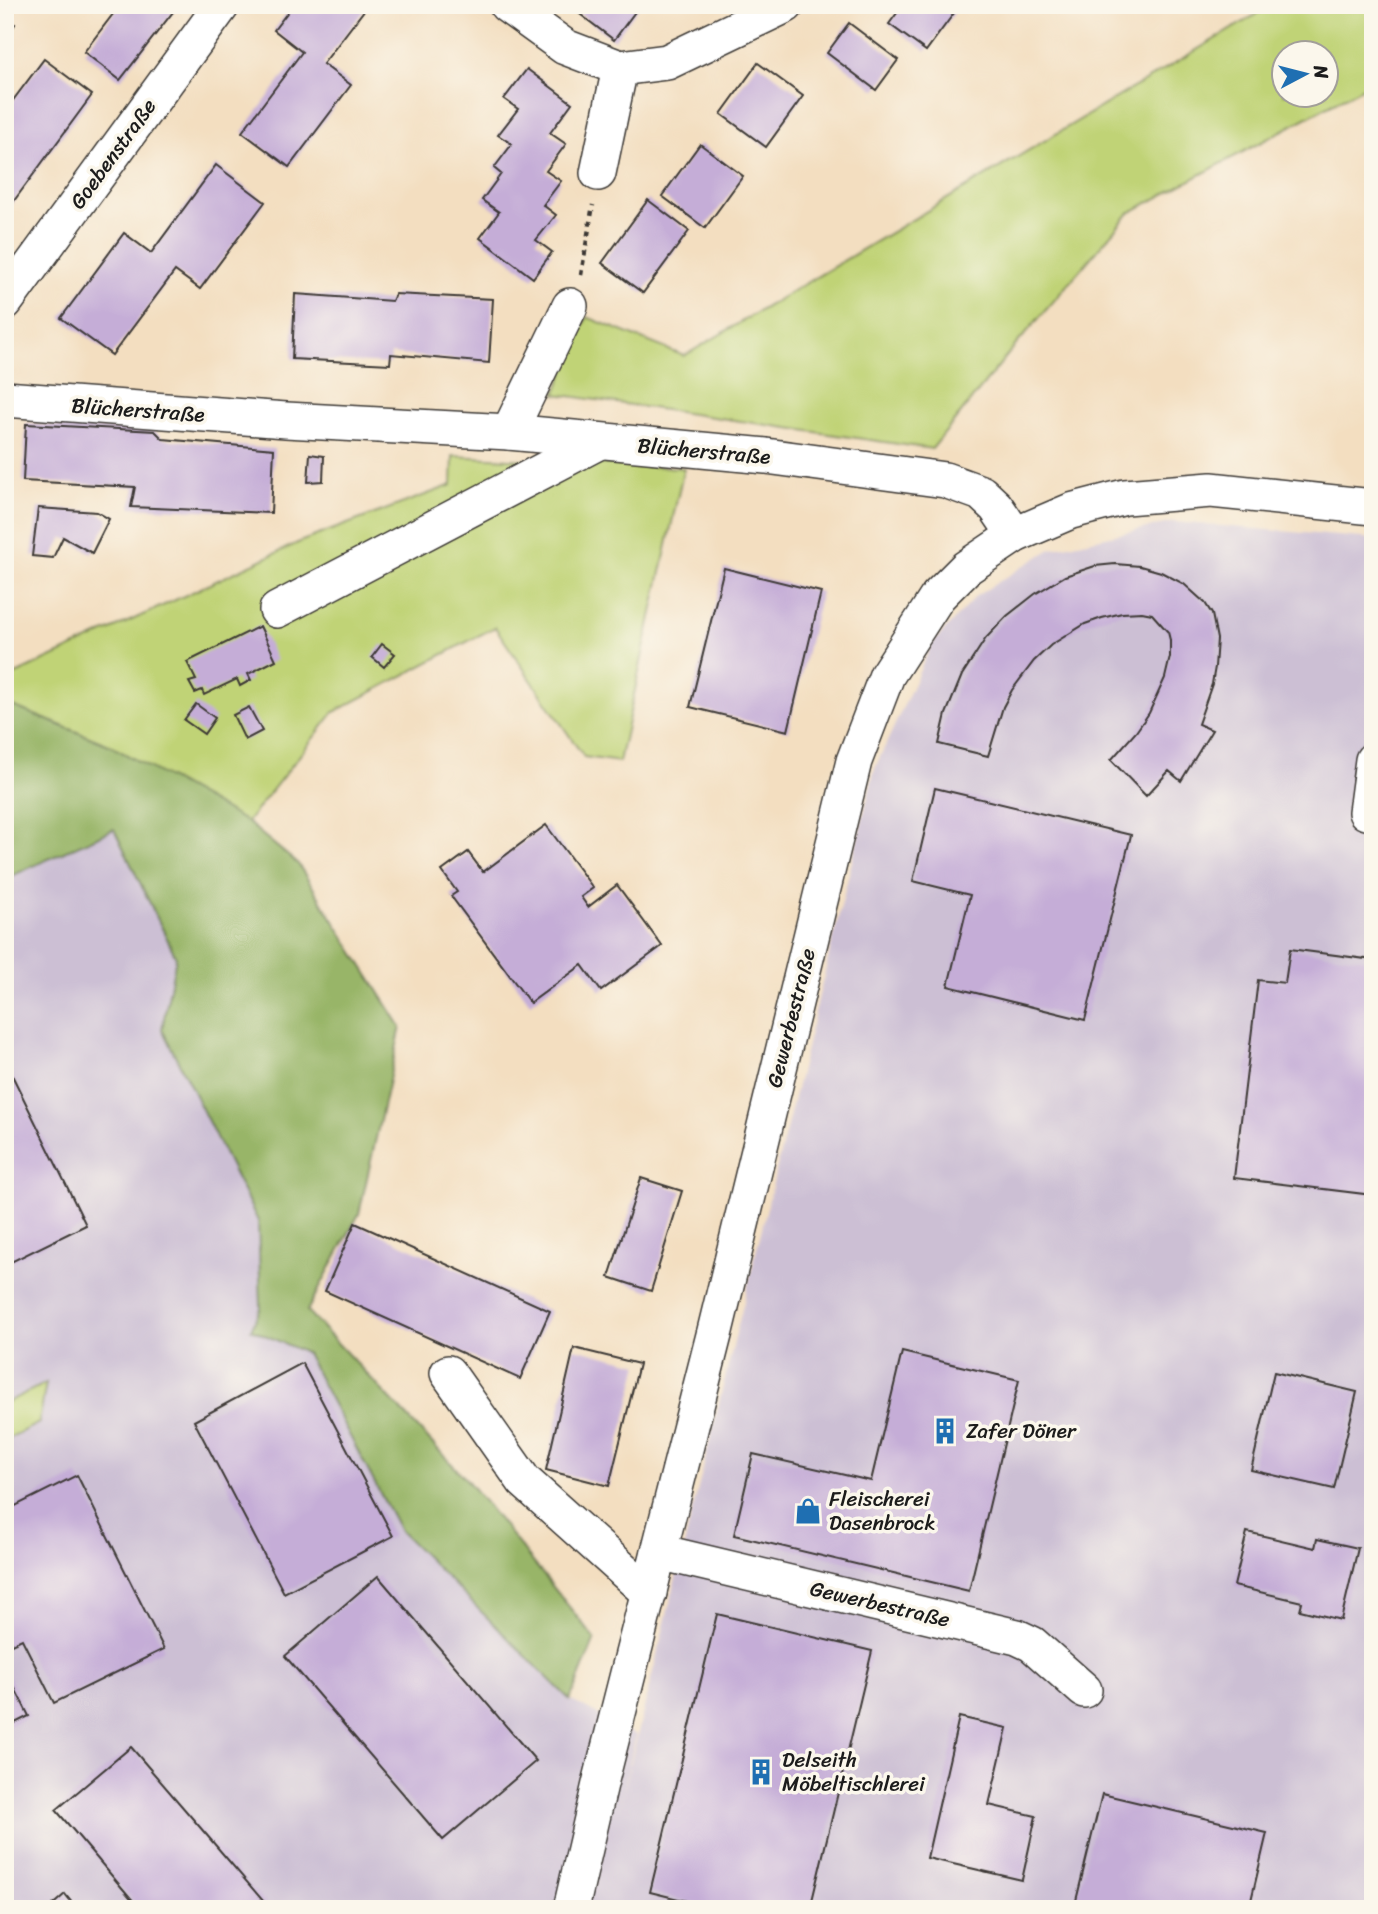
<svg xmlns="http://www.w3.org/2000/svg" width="1378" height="1914" font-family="Sriracha,sans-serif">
	<rect width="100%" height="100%" fill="#fbf7ec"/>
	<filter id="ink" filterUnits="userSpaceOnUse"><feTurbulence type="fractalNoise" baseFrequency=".0143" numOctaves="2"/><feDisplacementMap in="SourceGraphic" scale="14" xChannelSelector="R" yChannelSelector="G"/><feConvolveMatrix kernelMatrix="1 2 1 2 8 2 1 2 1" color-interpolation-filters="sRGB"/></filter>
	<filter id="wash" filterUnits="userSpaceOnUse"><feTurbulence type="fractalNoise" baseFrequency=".00686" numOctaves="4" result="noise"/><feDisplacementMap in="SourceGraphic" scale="28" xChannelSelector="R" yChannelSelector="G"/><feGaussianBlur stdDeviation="1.57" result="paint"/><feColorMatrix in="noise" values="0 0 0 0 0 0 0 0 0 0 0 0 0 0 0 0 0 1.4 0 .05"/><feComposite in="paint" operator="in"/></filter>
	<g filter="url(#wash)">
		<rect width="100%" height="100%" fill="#f3dec0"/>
		<!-- industrial -->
		<path fill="#ccbfd4" d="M1174,522l199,17v1370h-1368v-1030l109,-50 62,128 -14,72 96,192 3,87 -10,21 55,23 94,179 170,169 66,35 -17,75 256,-1042 57,-124 44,-48 75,-47z"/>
		<!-- green -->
		<g fill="#c0d376" stroke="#6e7849" stroke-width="2" fill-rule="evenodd">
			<path d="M1272,5h101v77l-244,131 -120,140 -77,96 -377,-55 32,-77 97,39zM1284,52h42v42h-42z"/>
			<path d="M453,456l231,12 -65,294 -35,-5 -89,-130 -161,85 -87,110 -138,-77 -104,-42v-24l297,-138 150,-56z"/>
			<path d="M46,1383l-7,40 -34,17v-37z"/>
		</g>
		<!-- forest -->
		<path fill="#98b567" stroke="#5a6842" stroke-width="2" d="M5,703l104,42 138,77 51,42 103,163 -42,187 -52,97 159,168 129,160 -25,61 -170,-169 -94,-178 -55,-24 10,-21 -3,-87 -96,-192 14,-72 -62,-128 -109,50z"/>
		<g id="blocks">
			<!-- building -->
			<g fill="#c5add7">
				<path d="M120,5h53l3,3 -56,72 -36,-28z"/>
				<path d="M293,5h75l-45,59 28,21 -62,82 -47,-35 60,-80 -28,-22z"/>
				<path d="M568,5h72l-26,35z"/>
				<path d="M903,5h49l5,4 -31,42 -37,-27z"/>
				<path d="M5,18l10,6 -10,16z"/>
				<path d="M849,23l49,37 -22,30 -49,-37z"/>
				<path d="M44,59l48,36 -87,118v-102z"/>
				<path d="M758,63l45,33 -37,51 -45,-33z"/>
				<path d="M527,69l45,34 -22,30 16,11 -20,27 15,10 -18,24 13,10 -20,25 16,12 -19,26 -53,-40 19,-26 -17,-12 19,-26 -7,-6 18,-24 -14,-9 20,-26 -14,-10z"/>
				<path d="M700,144l43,32 -38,52 -43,-32z"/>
				<path d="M216,165l49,37 -65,87 -25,-18 -63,84 -51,-37 63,-85 27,20z"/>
				<path d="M648,200l41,31 -46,62 -41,-30z"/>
				<path d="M295,294l97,7 3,-7 98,5 -4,64 -98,-9 -1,10 -98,-5z"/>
				<path d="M26,424l129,7 8,8 111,10 -3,64 -140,-6 4,-20 -112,-6z"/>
				<path d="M310,454l14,2 -1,25 -15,1z"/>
				<path d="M38,508l59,4 12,7 -17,34 -29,-16 -10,21 -21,-2z"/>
				<path d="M1115,564l25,2 21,6 23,12 21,19 7,11 5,25 -2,28 -3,17 -14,40 14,6 -31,51 -12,-10 -23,25 -35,-36 25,-28 13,-19 16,-35 5,-21v-17l-2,-8 -16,-18 -10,-2 -20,1 -20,5 -17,6 -34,21 -17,16 -22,29 -9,17 -15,49 -49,-12 7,-30 16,-39 24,-37 21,-22 28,-22 30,-18 30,-10z"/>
				<path d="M724,568l97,24 -33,139 -98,-24z"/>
				<path d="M260,626l16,34 -28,14 3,6 -11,6 -3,-7 -33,16 -2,-5 -7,3 -6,-11 7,-2 -9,-18z"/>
				<path d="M382,644l13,10 -11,13 -12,-10z"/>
				<path d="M196,704l19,14 -11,16 -20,-14z"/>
				<path d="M249,707l13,24 -17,9 -12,-25z"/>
				<path d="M935,788l196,47 -46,185 -137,-34 22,-91 -57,-14z"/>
				<path d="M546,825l47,63 -12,9 7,10 29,-22 45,61 -61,45 -19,-26 -52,38 -79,-107 6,-4 -15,-21 26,-19 15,20z"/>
				<path d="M1290,949l83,11v235l-139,-17 24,-198 27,3z"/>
				<path d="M5,1061l81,164 -81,40z"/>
				<path d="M641,1178l41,13 -31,100 -42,-14z"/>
				<path d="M355,1223l195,88 -30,68 -195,-88z"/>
				<path d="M574,1348l65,16 -30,122 -63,-16z"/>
				<path d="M902,1352l117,28 -50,211 -235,-56 19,-81 118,27z"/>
				<path d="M302,1363l91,173 -109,57 -90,-172z"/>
				<path d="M1274,1372l83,20 -23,97 -83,-19z"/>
				<path d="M77,1475l87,174 -110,54 -32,-64 -17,8v-30l5,-2 -5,-10v-94z"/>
				<path d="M1247,1532l68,16 2,-9 41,9 -17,72 -41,-10 2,-8 -68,-16z"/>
				<path d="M378,1576l158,185 -93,79 -158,-184z"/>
				<path d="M717,1614l155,37 -62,258h-91l-69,-17z"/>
				<path d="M5,1669l24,47 -24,12z"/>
				<path d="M959,1717l48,11 -18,77 47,11 -14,64 -95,-22z"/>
				<path d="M131,1747l80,93 59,69h-130l-84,-99z"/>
				<path d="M1102,1794l165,39 -18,76h-175z"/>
				<path d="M65,1894l12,15h-29z"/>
			</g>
		</g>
	</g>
	<g filter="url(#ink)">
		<use href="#blocks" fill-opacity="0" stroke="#3c3935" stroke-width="2"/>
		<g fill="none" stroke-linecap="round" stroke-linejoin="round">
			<!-- minor casing -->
			<g stroke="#3c3935" stroke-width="38">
				<g id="minor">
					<path d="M507,5l58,42 55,21 47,-6 119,-57"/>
					<path d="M598,173l22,-105"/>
					<path d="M5,302l217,-297"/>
					<path d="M5,399l281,21 223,12 257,24 179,24 36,13 15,14 19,28"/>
					<path d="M509,432l61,-126"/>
					<path d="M277,610l321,-168"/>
					<path d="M1373,760l-7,52 7,1"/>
					<path d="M448,1373l76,108 125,112"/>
					<path d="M659,1552l358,85 15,7 52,46"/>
					<path d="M571,1909l29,-125 115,-453 139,-570 33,-86 51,-79 28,-28 49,-33 56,-24 54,-14 86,-7 162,17"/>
				</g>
			</g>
			<!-- path -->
			<path stroke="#3c3935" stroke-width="4.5" stroke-dasharray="5 5" stroke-linecap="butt" d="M581,275l12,-70"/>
			<!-- minor -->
			<use href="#minor" stroke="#fff" stroke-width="35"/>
		</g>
	</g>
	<!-- icons -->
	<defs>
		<g id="building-bare" transform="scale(2.1)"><path d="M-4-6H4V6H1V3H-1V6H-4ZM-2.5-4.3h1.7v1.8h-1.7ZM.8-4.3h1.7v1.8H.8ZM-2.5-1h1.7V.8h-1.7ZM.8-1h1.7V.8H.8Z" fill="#1f6fb2" stroke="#fbf7ec" stroke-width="2.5" paint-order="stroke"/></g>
		<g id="shop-bare" transform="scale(2.1)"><path d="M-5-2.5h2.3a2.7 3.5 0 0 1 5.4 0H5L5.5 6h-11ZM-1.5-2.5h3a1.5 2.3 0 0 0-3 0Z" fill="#1f6fb2" stroke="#fbf7ec" stroke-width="2.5" paint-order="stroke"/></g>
	</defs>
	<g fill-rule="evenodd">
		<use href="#building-bare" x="945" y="1431"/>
		<use href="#shop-bare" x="808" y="1511"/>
		<use href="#building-bare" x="761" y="1772"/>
	</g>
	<g text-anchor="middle" stroke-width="7" stroke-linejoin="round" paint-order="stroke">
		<!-- street labels -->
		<g font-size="21" fill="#1c1c1c" stroke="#fbf7ec">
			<text transform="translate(113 154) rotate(-54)" y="7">Goebenstraße</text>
			<text transform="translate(138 410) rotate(4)" y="7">Blücherstraße</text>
			<text transform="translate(704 451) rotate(5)" y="7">Blücherstraße</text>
			<text transform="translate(791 1018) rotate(-76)" y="7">Gewerbestraße</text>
			<text transform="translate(880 1604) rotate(13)" y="7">Gewerbestraße</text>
		</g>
		<!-- poi labels -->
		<g font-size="21" fill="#1c1c1c" stroke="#fbf7ec" text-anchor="start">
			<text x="966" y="1438">Zafer Döner</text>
			<text x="829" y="1506">Fleischerei<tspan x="829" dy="24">Dasenbrock</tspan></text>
			<text x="782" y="1767">Delseith<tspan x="782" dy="24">Möbeltischlerei</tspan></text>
		</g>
	</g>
	<!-- margin -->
	<rect width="1378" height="1914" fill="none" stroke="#fbf7ec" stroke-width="28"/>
	<!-- north arrow -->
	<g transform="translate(1305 74) rotate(83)"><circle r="33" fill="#fbf7ec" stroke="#a29f99" stroke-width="2"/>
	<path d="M0-5L12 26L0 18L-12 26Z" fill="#1f6fb2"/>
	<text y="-10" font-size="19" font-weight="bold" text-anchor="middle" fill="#1c1c1c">N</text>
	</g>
</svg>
